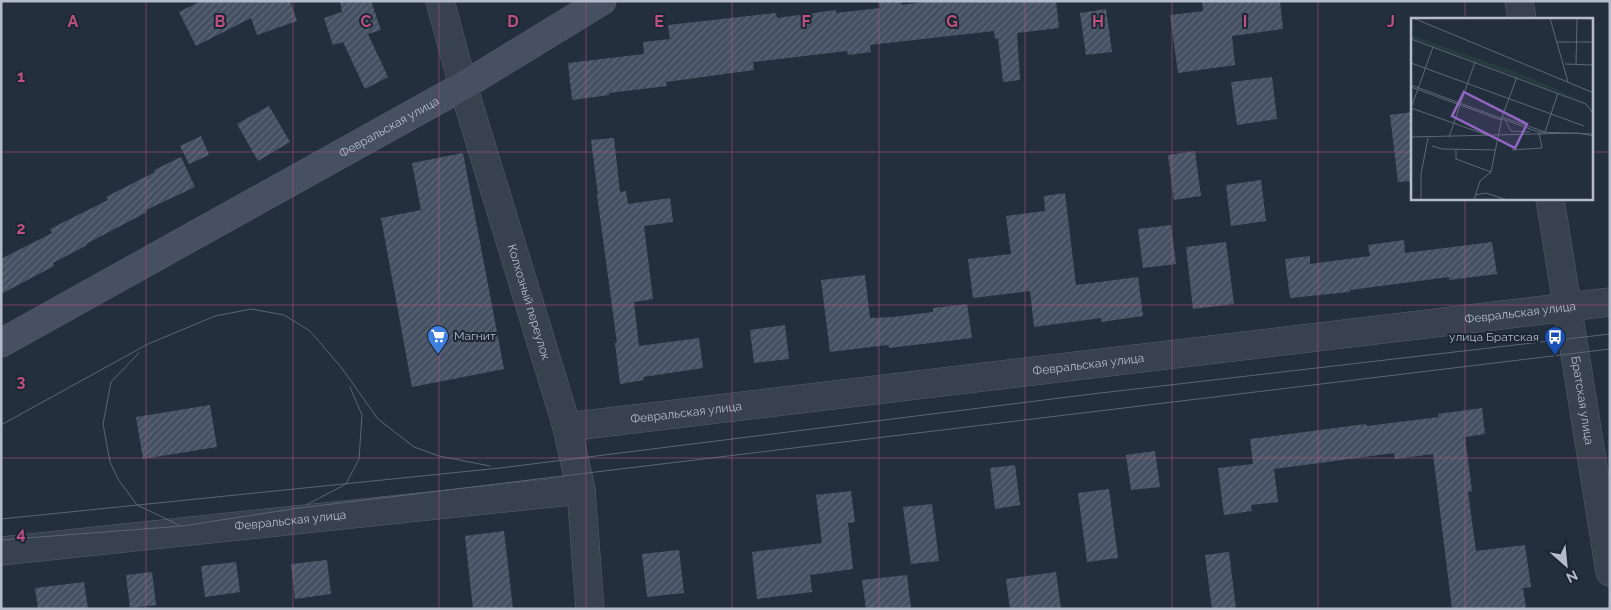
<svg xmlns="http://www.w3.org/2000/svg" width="1611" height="610" font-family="Raleway,sans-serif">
	<defs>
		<pattern id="building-hatch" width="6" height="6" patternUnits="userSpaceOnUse" patternTransform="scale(1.25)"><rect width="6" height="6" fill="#455162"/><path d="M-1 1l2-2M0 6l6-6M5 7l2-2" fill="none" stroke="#5d6877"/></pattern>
	</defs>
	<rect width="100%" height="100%" fill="#242f3e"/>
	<!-- building -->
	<g fill="url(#building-hatch)">
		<path d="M201,1h89l7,20 -40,14 -6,-17 -55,28 -17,-34z"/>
		<path d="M340,1h31l10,29 -13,4 20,43 -23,12 -22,-47 -10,3 -9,-27 18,-6z"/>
		<path d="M879,1h22l1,4 29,-4h125l3,27 -42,5 3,47 -17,2 -5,-44 -3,1 -1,-8 -124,14 1,7 -23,3 -1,-4 -94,11 1,8 -88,12 1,4 -58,7v2l-37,5 -4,-37 76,-9 -1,-12 27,-3 -2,-14 108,-12 1,5 59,-8v3l44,-5z"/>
		<path d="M1202,1h78l3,28 -51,7 3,29 -57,8 -8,-58 33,-4z"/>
		<path d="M1106,9l6,43 -26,3 -6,-42z"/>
		<path d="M1272,77l5,42 -40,6 -6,-43z"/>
		<path d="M269,106l21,36 -32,19 -21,-37z"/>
		<path d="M1412,112v69l-14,1 -8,-67z"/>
		<path d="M201,136l8,19 -20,9 -9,-18z"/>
		<path d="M614,138l6,54 6,-1 2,13 42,-6 3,24 -29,4 9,73 -19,3 5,44 60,-8 4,30 -60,9 1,3 -24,4 -5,-41h2l-20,-148h1l-7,-55z"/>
		<path d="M1195,151l6,45 -27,4 -6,-45z"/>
		<path d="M463,153l41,216 -92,18 -31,-169 40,-8 -9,-47z"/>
		<path d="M181,157l14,30 -49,23 1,2 -61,32 1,1 -34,18 1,3 -53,28v-35l51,-26 -2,-4 58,-29 -2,-3 49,-25 -1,-2z"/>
		<path d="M1261,180l5,41 -35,5 -5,-41z"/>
		<path d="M1065,193l11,92 62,-8 5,39 -42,6v-4l-67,9 -4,-36 -57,7 -5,-39 43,-5 -5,-38 39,-5 -1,-15z"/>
		<path d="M1171,225l5,39 -33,4 -5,-39z"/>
		<path d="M1404,240l1,13 87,-11 5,32 -48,6v-3l-99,13v2l-60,6 -5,-39 25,-3v8l60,-8 -2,-11z"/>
		<path d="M1226,242l8,62 -41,5 -7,-62z"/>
		<path d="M865,275l5,43 23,-1 40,-5v-4l34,-4 5,34 -83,10 -1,-3 -58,7 -9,-72z"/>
		<path d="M785,325l4,34 -35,4 -4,-33z"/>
		<path d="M210,405l7,42 -74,12 -7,-42z"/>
		<path d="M1482,408l3,26 -20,3 7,54 -4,1 8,59 49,-6 6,42 -8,1 3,21h-74l-19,-155 -38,5 -1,-6 -120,16 4,33 -27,3 1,6 -28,4 -6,-47 35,-4 -3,-25 116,-15 1,2 72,-9 -1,-3z"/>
		<path d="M1155,451l5,36 -29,3 -5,-35z"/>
		<path d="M1015,465l5,40 -25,4 -5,-41z"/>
		<path d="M1109,489l9,69 -31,4 -9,-69z"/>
		<path d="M851,491l4,31 -7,1 5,46 -43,6 2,17 -55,7 -5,-47 70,-9 -6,-48z"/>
		<path d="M932,504l7,57 -28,3 -8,-57z"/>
		<path d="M504,531l9,78h-40l-8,-73z"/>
		<path d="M679,550l5,43 -37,4 -5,-43z"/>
		<path d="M1229,552l7,57h-24l-7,-54z"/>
		<path d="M327,560l4,34 -36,5 -4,-35z"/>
		<path d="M236,562l4,30 -35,5 -4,-31z"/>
		<path d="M152,572l4,33 -26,3 -4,-33z"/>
		<path d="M1056,572l5,37h-51l-4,-30z"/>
		<path d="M907,575l4,34h-45l-4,-29z"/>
		<path d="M84,582l4,27h-50l-3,-21z"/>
	</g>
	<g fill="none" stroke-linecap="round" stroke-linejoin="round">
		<!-- street casing -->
		<g stroke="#565f6c" stroke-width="29">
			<g id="street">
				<path id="s1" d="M440,1l23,85 104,341 14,63 9,119"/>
				<path d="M1519,1l3,18"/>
				<path id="s2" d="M1550,199l60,373"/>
				<path id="s3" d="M567,427l1043,-125"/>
				<path id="s4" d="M1,551l580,-61"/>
			</g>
		</g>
		<!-- secondary casing -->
		<g stroke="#565f6c" stroke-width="29">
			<g id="secondary">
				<path id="s5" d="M1,343l462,-257 139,-85"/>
			</g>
		</g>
		<!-- street -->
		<use href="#street" stroke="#38414e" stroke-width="28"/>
		<!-- secondary -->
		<use href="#secondary" stroke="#465061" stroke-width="28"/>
		<!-- tram -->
		<g stroke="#5a6575" stroke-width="1">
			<path d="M139,353l-28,29 -8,42 7,38 8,17 19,26 44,21"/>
			<path d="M1,425l147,-81 67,-28 36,-7 33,6 26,16 31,36 37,52 36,28 25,9 51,10"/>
			<path d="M306,505l40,-21 13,-25 3,-44 -12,-28"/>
			<path d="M1,519l499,-51 592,-74 518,-60"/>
			<path d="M1,540l181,-14 117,-18 1311,-159"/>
		</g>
	</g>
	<!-- grid -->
	<path fill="none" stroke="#bd5182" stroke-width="1" stroke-opacity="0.55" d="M146,1v608M293,1v608M439,1v608M586,1v608M732,1v608M879,1v608M1025,1v608M1172,1v608M1318,1v608M1465,1v18M1,152h1411M1592,152h18M1465,199v410M1,305h1609M1,458h1609"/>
	<!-- icons -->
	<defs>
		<g id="supermarket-pin" transform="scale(1.125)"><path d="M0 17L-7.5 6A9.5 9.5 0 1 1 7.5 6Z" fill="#3f7fe0" stroke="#1d2633"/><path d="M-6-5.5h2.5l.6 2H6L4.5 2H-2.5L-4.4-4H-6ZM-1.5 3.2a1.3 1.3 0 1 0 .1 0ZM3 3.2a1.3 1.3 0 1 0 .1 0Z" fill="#fff"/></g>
		<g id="bus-pin" transform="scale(1.125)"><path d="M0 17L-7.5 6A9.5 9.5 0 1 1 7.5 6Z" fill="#1a4fb4" stroke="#1d2633"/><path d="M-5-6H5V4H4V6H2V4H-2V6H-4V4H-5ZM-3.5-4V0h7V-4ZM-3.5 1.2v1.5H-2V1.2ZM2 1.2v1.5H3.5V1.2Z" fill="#fff"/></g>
	</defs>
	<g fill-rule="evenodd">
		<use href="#supermarket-pin" x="438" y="336"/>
		<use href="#bus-pin" x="1555" y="337"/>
	</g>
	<g text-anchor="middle" stroke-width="4" stroke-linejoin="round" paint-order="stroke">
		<!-- street labels -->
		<g font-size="12" fill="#b4bcc9" stroke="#1d2633">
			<text dy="4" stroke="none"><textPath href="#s5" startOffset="444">Февральская улица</textPath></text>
			<text dy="4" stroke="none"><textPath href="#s1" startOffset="314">Колхозный переулок</textPath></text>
			<text dy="4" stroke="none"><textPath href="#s3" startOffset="960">Февральская улица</textPath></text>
			<text dy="4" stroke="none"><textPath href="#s3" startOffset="525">Февральская улица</textPath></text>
			<text dy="4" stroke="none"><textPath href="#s2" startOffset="204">Братская улица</textPath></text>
			<text dy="4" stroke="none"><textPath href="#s3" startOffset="120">Февральская улица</textPath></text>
			<text dy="4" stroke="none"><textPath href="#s4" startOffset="291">Февральская улица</textPath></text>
		</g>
		<!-- poi labels -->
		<g font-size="12" fill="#b4bcc9" stroke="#1d2633" text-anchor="start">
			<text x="454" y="340">Магнит</text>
			<text x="1539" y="341" text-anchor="end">улица Братская</text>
		</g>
	</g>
	<!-- overview -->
	<g transform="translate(1411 18)">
		<rect width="182" height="182" fill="#242f3e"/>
		<path d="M0,17l113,40 66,29 -179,-66z" fill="#263c3f"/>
		<path fill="none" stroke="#5e6776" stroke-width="1" d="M2,0l181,75M139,0l18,64M152,0l31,1M0,21l175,65 7,9M146,24h37M0,45l173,63M154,46l29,1M165,46l1,-45M0,67l127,47 56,2M0,69l90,33M0,90l76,27M0,90l22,-61M91,99l43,15 13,-39M94,102l6,11 19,1M0,119l167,-4 16,3M38,119l26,-75M21,128l10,3 54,1M45,132v9l35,13M101,132l30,-2 -3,-15M64,177l11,-2 21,7M10,182v-26l7,-36M63,182l6,-19 11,-9 11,-55 15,-40M136,182h18"/>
		<path fill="#9266c3" fill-opacity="0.15" stroke="#9266c3" stroke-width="2.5" d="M53,74l63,32 -12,24 -63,-32z"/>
		<rect width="182" height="182" fill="none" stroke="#b4bcc9" stroke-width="2.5"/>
	</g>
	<g font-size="16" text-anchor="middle" font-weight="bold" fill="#bd5182" stroke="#1d2633" stroke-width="4" stroke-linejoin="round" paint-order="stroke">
		<text x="73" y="27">A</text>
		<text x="220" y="27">B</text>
		<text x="366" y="27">C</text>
		<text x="513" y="27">D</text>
		<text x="659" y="27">E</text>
		<text x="806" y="27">F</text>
		<text x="952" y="27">G</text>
		<text x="1098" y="27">H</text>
		<text x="1245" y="27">I</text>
		<text x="1391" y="27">J</text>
		<text x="21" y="82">1</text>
		<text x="21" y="234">2</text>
		<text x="21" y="387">3</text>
		<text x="21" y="539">4</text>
	</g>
	<!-- border -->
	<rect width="1611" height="610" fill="none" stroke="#b4bcc9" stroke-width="5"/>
	<!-- north arrow -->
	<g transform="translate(1566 565) rotate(153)" stroke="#1d2633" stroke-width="4" paint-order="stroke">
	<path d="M0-4L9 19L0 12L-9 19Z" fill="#b4bcc9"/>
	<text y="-8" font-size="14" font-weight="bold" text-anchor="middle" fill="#b4bcc9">N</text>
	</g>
</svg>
